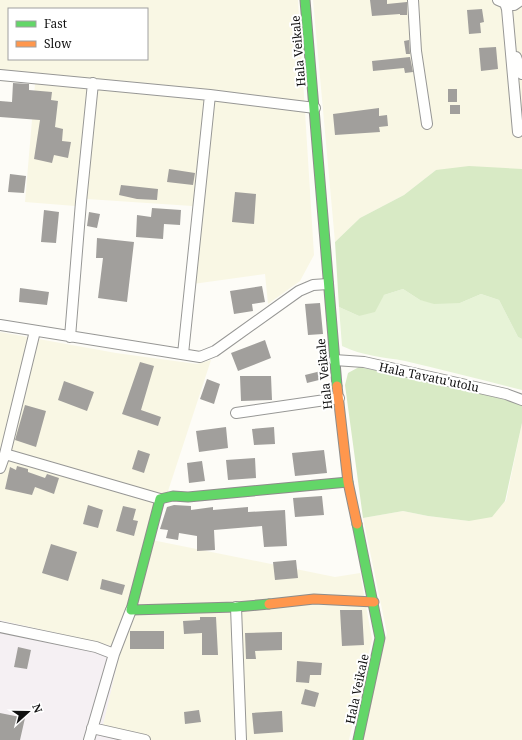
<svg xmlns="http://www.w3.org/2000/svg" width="522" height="740" viewBox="0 0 522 740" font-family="'Noto Serif',serif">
<rect width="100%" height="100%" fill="#fdfcf7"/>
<path fill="#f5f0f3" d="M0,620L122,648L101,734L125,740H0Z"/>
<path fill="#f9f7e4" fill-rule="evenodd" d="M0,0H298L314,255L300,281L268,304L265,274L193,284L201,204L192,206L87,199L77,190L75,206L25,202L35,84L0,81ZM9,9H147V59H9Z
M313,0H522V169L436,170L404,195L360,218L335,242Z
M0,332L116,353L197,364L211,360L152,540L335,577L360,573L372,639L349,740H125L101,734L121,648L0,620Z
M522,423V740H362L387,633L363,518L403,511L428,516L469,521L506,501Z"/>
<path fill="#e7f3d7" d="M403,289L420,300L460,303L481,294L499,300L518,337L522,339V390C483,380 444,370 405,361C384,357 362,356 342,346L339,307L359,316L384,295Z"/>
<path fill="#d8eac5" d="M469,166L522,169V339L518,337L499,300L481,294L460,303L434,304L420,300L403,289L384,295L375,312L359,316L339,307L335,242L360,218L404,195L436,170Z
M359,367L448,385L522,404V423L505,501L492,517L469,521L428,516L403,511L363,518L345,385L348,373Z"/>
<path fill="#a19f9c" d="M370,0H387V4L407,2V15H400V14L372,16Z
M482,9L484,22L480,23L481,33L469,34L467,10Z
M409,40L410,54H406L404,41Z
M496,47L498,69L481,71L479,48Z
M410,57L413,72L405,73L404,68L373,71L372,61Z
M13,83L29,84V90L52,92L51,100L58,101L55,127L63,129L62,141L71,142L68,158L54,155L52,163L34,159L40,120L0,117V101L12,102Z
M448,89H457V102H448Z
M450,105H460V114H450Z
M379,108V116L387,115L388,126L379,127L380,132L335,135L333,114Z
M169,169L195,173L193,185L167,182Z
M10,174L26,176L24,193L8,192Z
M121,185L158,189L157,200L137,199L119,195Z
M235,192L256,194L254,224L232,222Z
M152,208L181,210L180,225L164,224L163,239L136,237L137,215L151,217Z
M44,210L59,212L56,243L41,242Z
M89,212L100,214L97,228L87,226Z
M97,238L134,242L127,302L98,298L103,258H96Z
M262,286L265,302L252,304L253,311L234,314L230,291Z
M20,288L49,292L47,305L19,302Z
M320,303L323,334L308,335L305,304Z
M265,340L271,358L238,371L231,353Z
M140,362L154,366L141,410L161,417L158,426L122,414Z
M321,371L323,379L307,383L305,375Z
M240,376H271L272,400L241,401Z
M207,379L220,384L214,404L200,399Z
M64,381L94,392L87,411L58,400Z
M25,405L46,411L36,447L15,440Z
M226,427L228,448L199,452L196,431Z
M274,427L275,444L254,445L252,429Z
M138,450L150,454L144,473L132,469Z
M324,450L327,473L295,476L292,453Z
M255,458L256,478L228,480L226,460Z
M202,461L205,481L189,483L187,463Z
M17,466L28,469V472L45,478L47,474L59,478L54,494L35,487L32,495L5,489L10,467L16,470Z
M322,496L324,515L295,517L293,498Z
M88,505L103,510L98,528L83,524Z
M174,505L191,506V510L213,507V510L248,507V512L285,510L287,546L264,547L262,526L214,530L215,550L197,551V536L179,533L178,540L166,538L168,530L160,529L167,507Z
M123,506L136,509L133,520L138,521L134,536L116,531Z
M51,544L77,552L68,581L42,573Z
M296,560L298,578L275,580L273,562Z
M102,579L125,585L122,595L100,589Z
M340,610H362L364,645L342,646Z
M200,617H216L218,655H202V633L184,634L183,621L200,620Z
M130,631H164V649H130Z
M282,632V650L255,651L256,659H246L245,633Z
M18,647L31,650L27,669L14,667Z
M297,661L322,663L321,675H310L309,683L296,682Z
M305,689L319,693L315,707L301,704Z
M199,710L201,722L185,724L184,712Z
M282,711L283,732L254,734L252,713Z
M0,713L25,718L20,740H0Z"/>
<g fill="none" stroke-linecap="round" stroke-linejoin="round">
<defs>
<path id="street" d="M413,0L416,51L427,124
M498,0L505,3L507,9L518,132
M507,0L505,3L514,5L521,0
M516,57L522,74
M0,75L210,95L315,108
M0,325L200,357L215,351L299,291L313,285L328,284
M70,337L81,202L93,83
M183,354L210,95
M334,360L364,362L506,394L522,400
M236,413L339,398
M5,454L160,499
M0,468L5,454L35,331
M236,607L241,740
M0,627L96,647L114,654L89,740
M114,654L131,610
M92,728L145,740"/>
<path id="fast" d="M305,0L337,386
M357,524L380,638L358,740
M269,604L236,607L131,610L160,499L173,496L188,497L348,482"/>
<path id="slow" d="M337,386L348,482L357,524
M269,604L314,599L374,602"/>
</defs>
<use href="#street" stroke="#979795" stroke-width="12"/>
<use href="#fast" stroke="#8e8d8b" stroke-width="11"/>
<use href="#slow" stroke="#8e8d8b" stroke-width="11"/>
<use href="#street" stroke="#fffffe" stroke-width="10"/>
<use href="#fast" stroke="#63d668" stroke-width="9"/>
<use href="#slow" stroke="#ff974d" stroke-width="9"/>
</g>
<g text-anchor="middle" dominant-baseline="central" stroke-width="4" stroke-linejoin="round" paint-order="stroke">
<g font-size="12" fill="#111" stroke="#fff">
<text transform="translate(298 51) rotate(-95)">Hala Veikale</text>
<text transform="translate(324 374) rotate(-96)">Hala Veikale</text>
<text transform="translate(429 377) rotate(12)">Hala Tavatu'utolu</text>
<text transform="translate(357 689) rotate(-78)">Hala Veikale</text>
</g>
</g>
<rect x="8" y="8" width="140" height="52" fill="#ffffff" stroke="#a0a0a0"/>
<rect x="16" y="21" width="20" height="6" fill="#63d668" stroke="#a0a0a0"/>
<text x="44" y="28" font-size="12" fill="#111111">Fast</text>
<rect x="16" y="41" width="20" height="6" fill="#ff974d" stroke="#a0a0a0"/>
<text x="44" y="48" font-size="12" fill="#111111">Slow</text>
<g transform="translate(28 712) rotate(69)" stroke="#ffffff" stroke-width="3" paint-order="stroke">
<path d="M0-3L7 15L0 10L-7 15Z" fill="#111111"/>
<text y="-6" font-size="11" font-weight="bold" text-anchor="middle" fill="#111111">N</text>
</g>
</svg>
